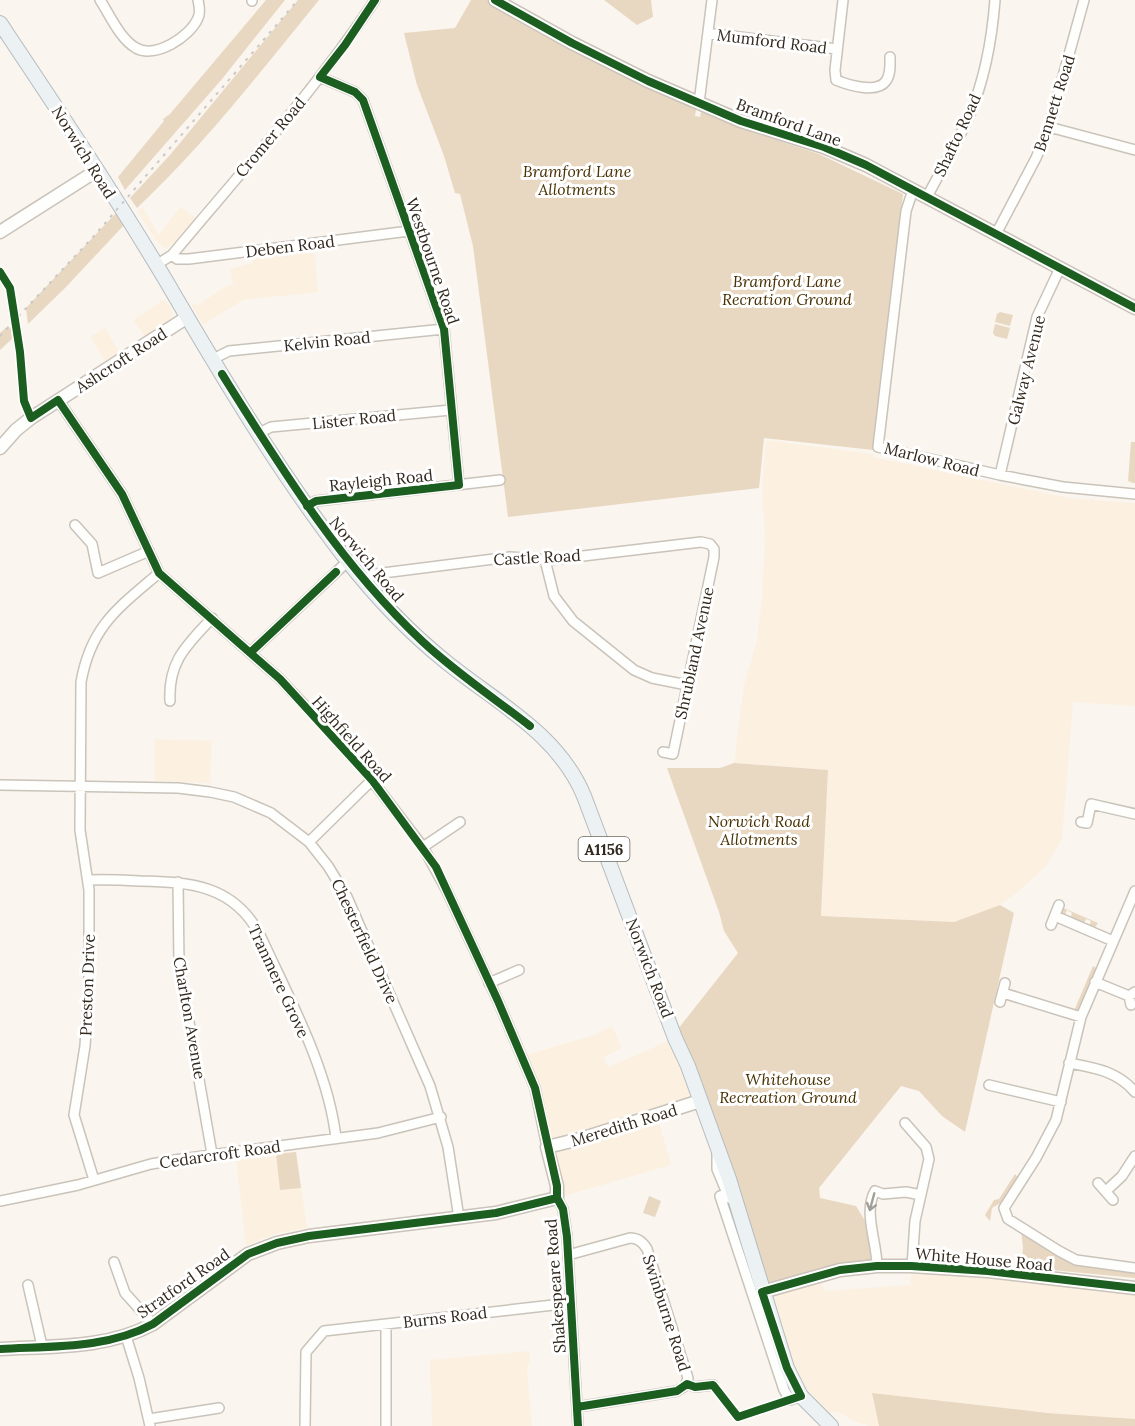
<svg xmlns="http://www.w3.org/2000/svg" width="1135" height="1426" viewBox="0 0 1135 1426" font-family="Lora,serif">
<rect width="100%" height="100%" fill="#faf5ee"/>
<path fill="#fcf1e1" d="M142,207L159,235L180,207L196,218L175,243L165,248L159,244L137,211Z
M314,248L318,292L243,300L203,325L191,304L198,305L228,285H233L230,269L253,263L252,256Z
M165,299L173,312L170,320L145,337L133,320Z
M105,328L120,353L106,362L90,337Z
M766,440L873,454V457L1068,498L1135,503V706L1073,702L1062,839L1045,867L1018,892L1000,905L954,922L821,916L828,770L734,763L744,685L757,640L762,598L765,537L762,487Z
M155,739L212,741L210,783L155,781Z
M612,1026L622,1048L604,1057L608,1067L675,1038L700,1101L657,1115L671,1165L557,1198L547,1147L520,1057L594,1035Z
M296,1152L307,1228L279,1233L246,1245L236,1159Z
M912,1266L1135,1288V1419L1048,1413L872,1393L879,1426H869L854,1421L838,1412L816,1413L801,1396L762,1292L819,1276L825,1291L910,1285Z
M529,1351L530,1362L527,1369L532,1426H432L430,1360Z"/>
<path fill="#e8d8c1" d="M266,0H285L222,79L125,190L118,177L164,121L163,119L170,114Z
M298,0H319C261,71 205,144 137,208L130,198L170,155Z
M471,0H487L570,47L696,109L695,116L700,117L701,112L746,130L819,154L903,194L883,374L873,450L764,438L759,488L508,517L473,246L460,194L455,193L444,156L417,85L404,33L455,28Z
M604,0H651L653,17L637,25Z
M117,212L125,224L65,288L28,324L26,308Z
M1000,312L1013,315L1010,326L995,322L997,314Z
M995,324L1010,328L1007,339L995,336L993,333Z
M8,326L11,329L12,339L0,350V333Z
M1131,442H1135V483H1133L1128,481Z
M734,763L828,770L821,916L954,922L1000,905L1014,913L965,1132L942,1116L919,1091L901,1086L819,1188L820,1198L856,1206L867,1224L871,1261L762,1292L674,1034L738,953L724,931L719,912L667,768H720Z
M1061,907L1098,923L1094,929L1089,927L1091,921L1086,919L1083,925L1070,919L1072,913L1067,910L1064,917L1061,914Z
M1093,966L1098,969L1081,1009L1074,1011Z
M296,1152L301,1188L280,1190L276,1154Z
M1015,1174L1019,1179L1002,1202L992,1208L990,1221L985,1215L994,1200L999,1199Z
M649,1196L661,1201L655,1217L643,1213Z
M1021,1230L1071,1261V1263L1135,1270V1278L1021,1267L1023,1248Z
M872,1393L1048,1413L1135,1419V1426H879Z"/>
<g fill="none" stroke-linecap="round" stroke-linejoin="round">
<defs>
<path id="street" d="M100,0C110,15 120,39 136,48C155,59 190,37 198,18C201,12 199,6 198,0
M843,0L835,70L836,80C848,85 877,94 886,81C891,74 890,64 890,57
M252,1V0
M708,33L837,49
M320,77L355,92L363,100L444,329L459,485
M699,103L712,0
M1049,127L1135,150
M913,190L906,211L878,447L1000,475L1063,487L1135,494
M927,197C941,170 958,142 970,114C985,78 992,39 995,0
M996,234L1036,158L1049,127L1084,0
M172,255L177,259H189L409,231
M156,265L172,255C241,172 315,91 375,0
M213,359L229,351L444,329
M58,400L122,494L159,573L280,679L358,762L423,847L446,889L498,1001L535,1088L547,1147
M259,433L271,427L451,410
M1000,475L1037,317L1060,268
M307,506L316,501L500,480
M75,525L92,544L98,573L149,551
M545,560L554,596L573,621L634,670L652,678L687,685
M365,581L375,574L510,557L549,560L701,542L710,544L714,549V557L673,754L663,752
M251,652L348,561
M170,701C168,661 187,645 212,618
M0,785L178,788L210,792L234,797L271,813L309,842L328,866L347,897L430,1086L448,1147L459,1218
M1081,822L1087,823L1091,804L1135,814
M309,842L372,780
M423,847L460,822
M88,880C105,879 123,880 140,881C190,882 234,885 260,935C289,998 328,1069 336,1138
M178,882L179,965L212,1154
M1135,891L1081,1017L1056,1120L1036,1158L1004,1208L1008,1219L1059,1251L1076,1260L1135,1268
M1055,916L1113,941
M1051,925L1059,905
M1095,982L1129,996
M489,983L519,970
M1003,993L1081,1017
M1000,1002L1005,983
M1131,1005L1129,996L1135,992
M1069,1063C1095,1068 1117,1071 1135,1092
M989,1085L1061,1102
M905,1123L926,1147L929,1159L915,1221L912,1266
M717,1154V1169L729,1198
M94,1180L74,1115L85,1046L89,986V890L80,830L81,682C91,626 118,608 159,573
M1098,1183L1113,1200
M1106,1191L1122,1176L1135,1156
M732,1192L720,1196L784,1390L790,1400L801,1396
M557,1198L563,1209L567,1237L578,1426
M0,1201L78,1185L151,1164L181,1159L378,1133L441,1117
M568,1255L630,1238C638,1238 643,1242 647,1249L688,1378L685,1386L677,1391L577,1407
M114,1262L125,1293L153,1324
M877,1266C877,1242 863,1212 875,1191L883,1194L906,1192L921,1195
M28,1285L42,1346
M126,1336L139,1378L150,1426
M687,1384L695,1387L713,1385
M149,1419L219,1408
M305,1426L306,1352L324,1331L571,1303
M386,1426V1324"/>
<path id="secondary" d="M495,0L572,43L648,81L741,121L824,147L866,165L1135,308
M0,232L96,171
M0,448L16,430L31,418L186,318
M762,1292L840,1270L877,1266H911L988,1271L1135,1288
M0,1349C51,1346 107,1349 153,1324L248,1254L277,1243L309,1236L496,1213L557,1198V1186L547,1147L584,1138L700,1101"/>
<path id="primary" d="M0,23C56,107 113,192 165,279C221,375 278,471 346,559C375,596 409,632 445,661C495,702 558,733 584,796L675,1038L688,1066L729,1179L787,1368L801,1396L831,1426"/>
</defs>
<use href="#street" stroke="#c9c3ba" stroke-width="12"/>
<use href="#secondary" stroke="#c9c3ba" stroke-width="15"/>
<use href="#primary" stroke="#b5bbbd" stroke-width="16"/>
<use href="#street" stroke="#fefefc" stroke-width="9"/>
<use href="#secondary" stroke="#fefefc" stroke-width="12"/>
<use href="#primary" stroke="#ecf1f3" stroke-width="14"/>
<path stroke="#cac9c7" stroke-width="2" stroke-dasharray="3 6" stroke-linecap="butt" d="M0,336L94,236L298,0"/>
<defs>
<path id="cycleway" d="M495,0L572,43L648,81L741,121L824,147L866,165L1135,308
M0,272L10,288L20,352L24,401L31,418L58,400L122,494L159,573L280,679L372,780L436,867L498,1001L535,1088L557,1186V1198L563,1209L567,1237L578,1426
M222,374C281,468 340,564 422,641C455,672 494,698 530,726
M307,506L316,501L459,485L444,329L363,100L355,92L320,77L345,45L375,0
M251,652L336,572
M0,1349C51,1346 107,1349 153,1324L248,1254L277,1243L309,1236L496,1213L557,1198
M577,1407L677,1391L687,1384L695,1387L713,1385L738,1417L801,1396L787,1368L762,1292L840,1270L877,1266H911L988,1271L1135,1288"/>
</defs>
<use href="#cycleway" stroke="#fff" stroke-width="11"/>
<use href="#cycleway" stroke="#1b5e20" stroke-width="8"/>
</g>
<defs><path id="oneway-shaft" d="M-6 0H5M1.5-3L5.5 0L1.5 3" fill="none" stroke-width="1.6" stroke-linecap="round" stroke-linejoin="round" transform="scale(1.5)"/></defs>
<use stroke="#a29e98" href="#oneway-shaft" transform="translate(872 1202) rotate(105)"/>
<g text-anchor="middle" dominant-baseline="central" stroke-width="6" stroke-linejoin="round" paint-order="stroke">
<rect fill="#fff" stroke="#6f6961" stroke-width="1.5" x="578.5" y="837" width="51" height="24" rx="4.5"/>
<g font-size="15" font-weight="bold" fill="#31291d">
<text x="604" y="849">A1156</text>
</g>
<g font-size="16" fill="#31291d" stroke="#fff">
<text transform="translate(772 41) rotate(7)">Mumford Road</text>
<text transform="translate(1054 103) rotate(-72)">Bennett Road</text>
<text transform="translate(789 122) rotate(20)">Bramford Lane</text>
<text transform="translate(957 135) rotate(-65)">Shafto Road</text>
<text transform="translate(270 137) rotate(-50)">Cromer Road</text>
<text transform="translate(84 152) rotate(58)">Norwich Road</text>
<text transform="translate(290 246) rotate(-7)">Deben Road</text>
<text transform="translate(433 261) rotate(71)">Westbourne Road</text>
<text transform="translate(327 341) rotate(-6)">Kelvin Road</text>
<text transform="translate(121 360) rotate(-33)">Ashcroft Road</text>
<text transform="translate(1026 370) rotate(-76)">Galway Avenue</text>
<text transform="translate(354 419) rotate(-6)">Lister Road</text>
<text transform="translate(932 459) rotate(14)">Marlow Road</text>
<text transform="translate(381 480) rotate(-6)">Rayleigh Road</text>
<text transform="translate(537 557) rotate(-3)">Castle Road</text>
<text transform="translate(367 559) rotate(50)">Norwich Road</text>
<text transform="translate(694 653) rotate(-78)">Shrubland Avenue</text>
<text transform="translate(352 739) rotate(48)">Highfield Road</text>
<text transform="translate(365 941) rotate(65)">Chesterfield Drive</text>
<text transform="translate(650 968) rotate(69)">Norwich Road</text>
<text transform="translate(279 981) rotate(65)">Tranmere Grove</text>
<text transform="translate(87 985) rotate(-88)">Preston Drive</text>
<text transform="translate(190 1018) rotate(80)">Charlton Avenue</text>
<text transform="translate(624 1125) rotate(-17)">Meredith Road</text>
<text transform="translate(220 1154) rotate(-8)">Cedarcroft Road</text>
<text transform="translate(984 1259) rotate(5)">White House Road</text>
<text transform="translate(183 1283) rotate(-35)">Stratford Road</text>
<text transform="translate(555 1286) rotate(-94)">Shakespeare Road</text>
<text transform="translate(667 1313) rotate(72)">Swinburne Road</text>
<text transform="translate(445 1317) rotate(-7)">Burns Road</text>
</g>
<g font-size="16" font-style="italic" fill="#483000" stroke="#fff">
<text x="577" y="171">Bramford Lane<tspan x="577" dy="18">Allotments</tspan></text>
<text x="787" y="281">Bramford Lane<tspan x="787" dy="18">Recration Ground</tspan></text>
<text x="759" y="821">Norwich Road<tspan x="759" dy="18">Allotments</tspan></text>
<text x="788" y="1079">Whitehouse<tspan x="788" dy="18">Recreation Ground</tspan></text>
</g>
</g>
</svg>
